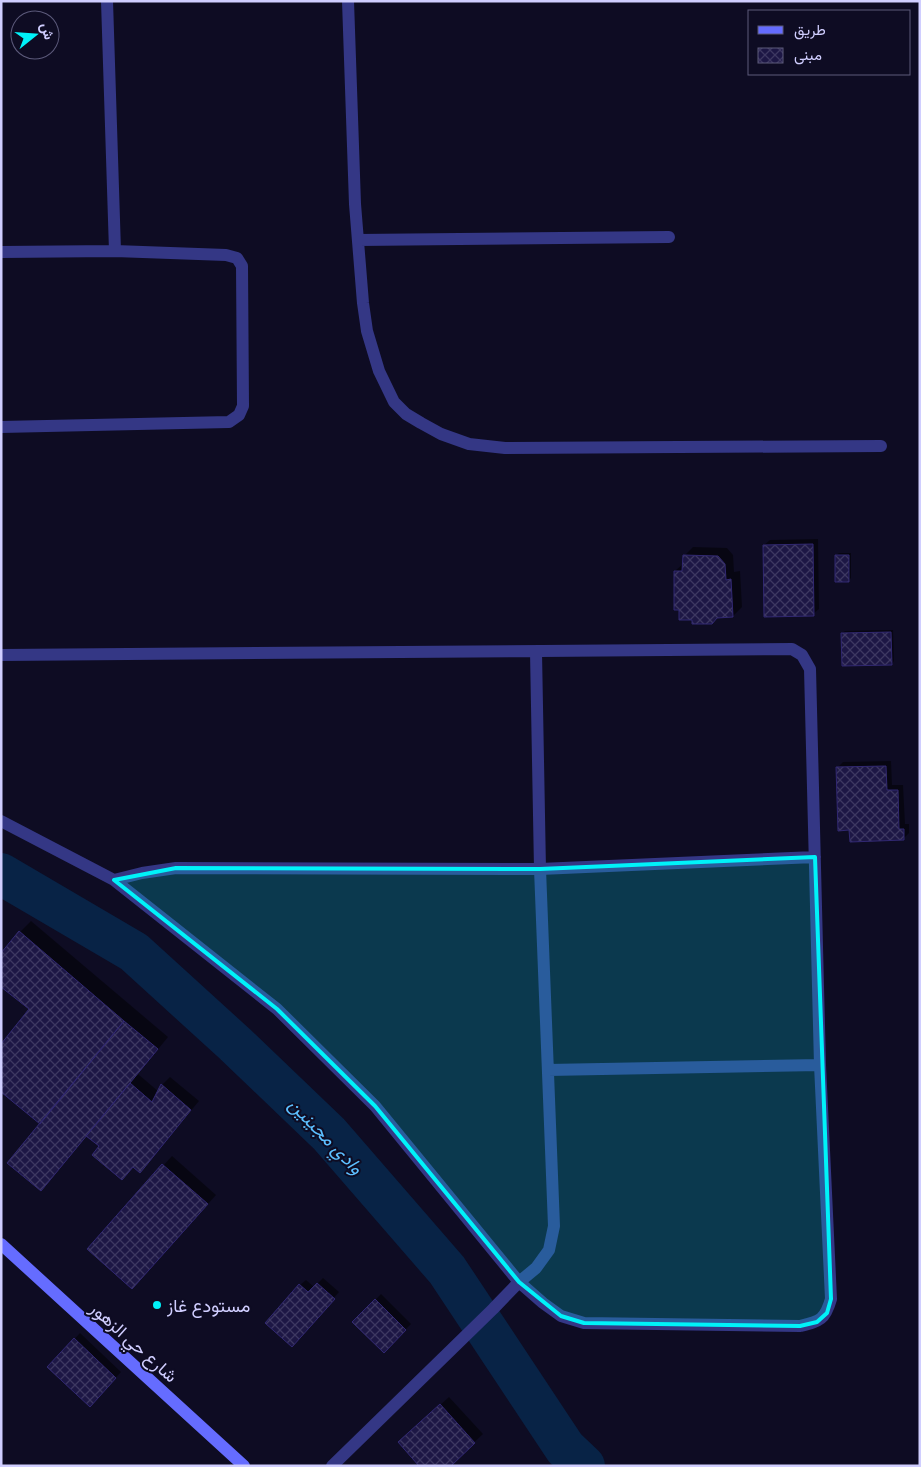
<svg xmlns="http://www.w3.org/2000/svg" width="921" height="1467" viewBox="0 0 921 1467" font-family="'Roboto Condensed',Vazirmatn,sans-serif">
<defs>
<pattern id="building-cross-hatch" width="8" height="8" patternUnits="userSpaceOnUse" patternTransform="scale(1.25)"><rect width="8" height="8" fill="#1d1745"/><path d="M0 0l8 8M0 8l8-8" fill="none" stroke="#3d3861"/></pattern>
</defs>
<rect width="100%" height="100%" fill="#0e0c23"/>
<path fill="#0007" d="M818,539L819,609L813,614L764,545L770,540Z
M693,547L727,548L733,555L734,572L740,571L742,607L733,616L675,571L684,563V556Z
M839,553H851V578L848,581L836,555Z
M893,630L894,661L892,664L842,633L845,631Z
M891,761L892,785H903L905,824H909V833L903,839L850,829L837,768L843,762Z
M31,921L168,1037L138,1074L159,1092L162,1085L170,1077L199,1101L148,1162L134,1166L100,1146L87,1135L41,1189L42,1124L31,1009L20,932Z
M172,1156L216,1195L141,1279L88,1249Z
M323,1278L339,1292L297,1340L300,1285L306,1280L314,1287Z
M381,1294L411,1324L384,1351L354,1322Z
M80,1333L121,1372L90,1405L49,1367Z
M449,1397L483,1434L449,1466L408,1434Z"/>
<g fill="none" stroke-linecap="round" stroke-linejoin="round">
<path stroke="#082346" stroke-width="42" d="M1,874L134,952L235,1044L329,1134L447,1270L565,1448L584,1466"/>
</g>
<path fill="url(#building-cross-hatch)" stroke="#312872" d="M813,544L814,616L764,617L763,545Z
M683,555L718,556L725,564L726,580L731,579L733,617L717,618L712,624H692V620H679V610H674V571H682Z
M835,555H849V582H835Z
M891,632L892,665L842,666L841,633Z
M886,766L887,790H898L899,829H904V840L850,842L849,830L838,831L836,767Z
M19,931L124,1021L40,1124L1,1092V1044L29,1009L1,987V953Z
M124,1021L158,1049L41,1191L7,1163Z
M130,1083L152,1102L161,1084L191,1110L140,1173L133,1167L122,1180L92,1155L99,1146L86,1136Z
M162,1164L208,1204L132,1289L87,1249Z
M317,1283L335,1299L292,1347L265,1323L299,1284L308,1292Z
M375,1299L406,1330L384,1353L352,1322Z
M74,1338L116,1378L90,1407L47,1367Z
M440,1404L475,1443L451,1466H419L398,1442Z"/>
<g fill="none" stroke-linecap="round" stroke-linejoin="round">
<path stroke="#343785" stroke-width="12" d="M107,1L115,251
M348,1L355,204L363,303L367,331L379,371L394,402L406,414L421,423L441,434L469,444L505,448L881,446
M358,240L669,237
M1,252L115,251L226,255L237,258L242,266L243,406L239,415L229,422L1,427
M1,655L792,649L802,655L810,669L820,1065L831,1299C825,1320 820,1321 800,1326L584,1323L561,1316L543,1303L519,1282L375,1106L277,1009L114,880L1,821
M114,880L142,873L176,868L540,869L815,857
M548,1070L820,1065
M332,1466L493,1309L519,1282L536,1268L549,1250L554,1226L540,869L536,652"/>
<path stroke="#656cff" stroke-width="12" d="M1,1244L244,1466"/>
</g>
<path fill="#00f2f9" fill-opacity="0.2" stroke="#00f2f9" stroke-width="4" stroke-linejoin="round" d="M815,857L831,1299L827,1313L817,1322L800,1326L584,1323L561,1316L519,1282L375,1106L277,1009L114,880L176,868L540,869Z"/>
<circle fill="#00f2f9" stroke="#0e0c23" stroke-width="2" cx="157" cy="1305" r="5"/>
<g text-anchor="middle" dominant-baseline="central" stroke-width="4" stroke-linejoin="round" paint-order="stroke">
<g font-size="18" fill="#d0ceff" stroke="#0e0c23" text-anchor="start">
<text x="167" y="1305">مستودع غاز</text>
</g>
<g font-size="18" fill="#d0ceff" stroke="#0e0c23">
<text transform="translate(134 1342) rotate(42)">شارع حي الزهور</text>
</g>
<g font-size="19" font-style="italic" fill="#5cbfff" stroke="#0e0c23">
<text transform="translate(326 1136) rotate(46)">وادي مجينين</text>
</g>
</g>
<rect width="921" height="1467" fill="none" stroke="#d0ceff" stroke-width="5"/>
<rect x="748" y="10" width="162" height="65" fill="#0e0c23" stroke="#5c5a7b"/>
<rect x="758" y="26" width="25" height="8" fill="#656cff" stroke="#5c5a7b"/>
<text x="794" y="35" font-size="15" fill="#d0ceff">طريق</text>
<rect x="758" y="48" width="25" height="15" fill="url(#building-cross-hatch)" stroke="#5c5a7b"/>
<text x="794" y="60" font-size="15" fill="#d0ceff">مبنى</text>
<g transform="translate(35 35) rotate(73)"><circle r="24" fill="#0e0c23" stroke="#5c5a7b"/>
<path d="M0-4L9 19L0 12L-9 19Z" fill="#00f2f9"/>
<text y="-8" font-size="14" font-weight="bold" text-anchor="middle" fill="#d0ceff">ش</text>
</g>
</svg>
